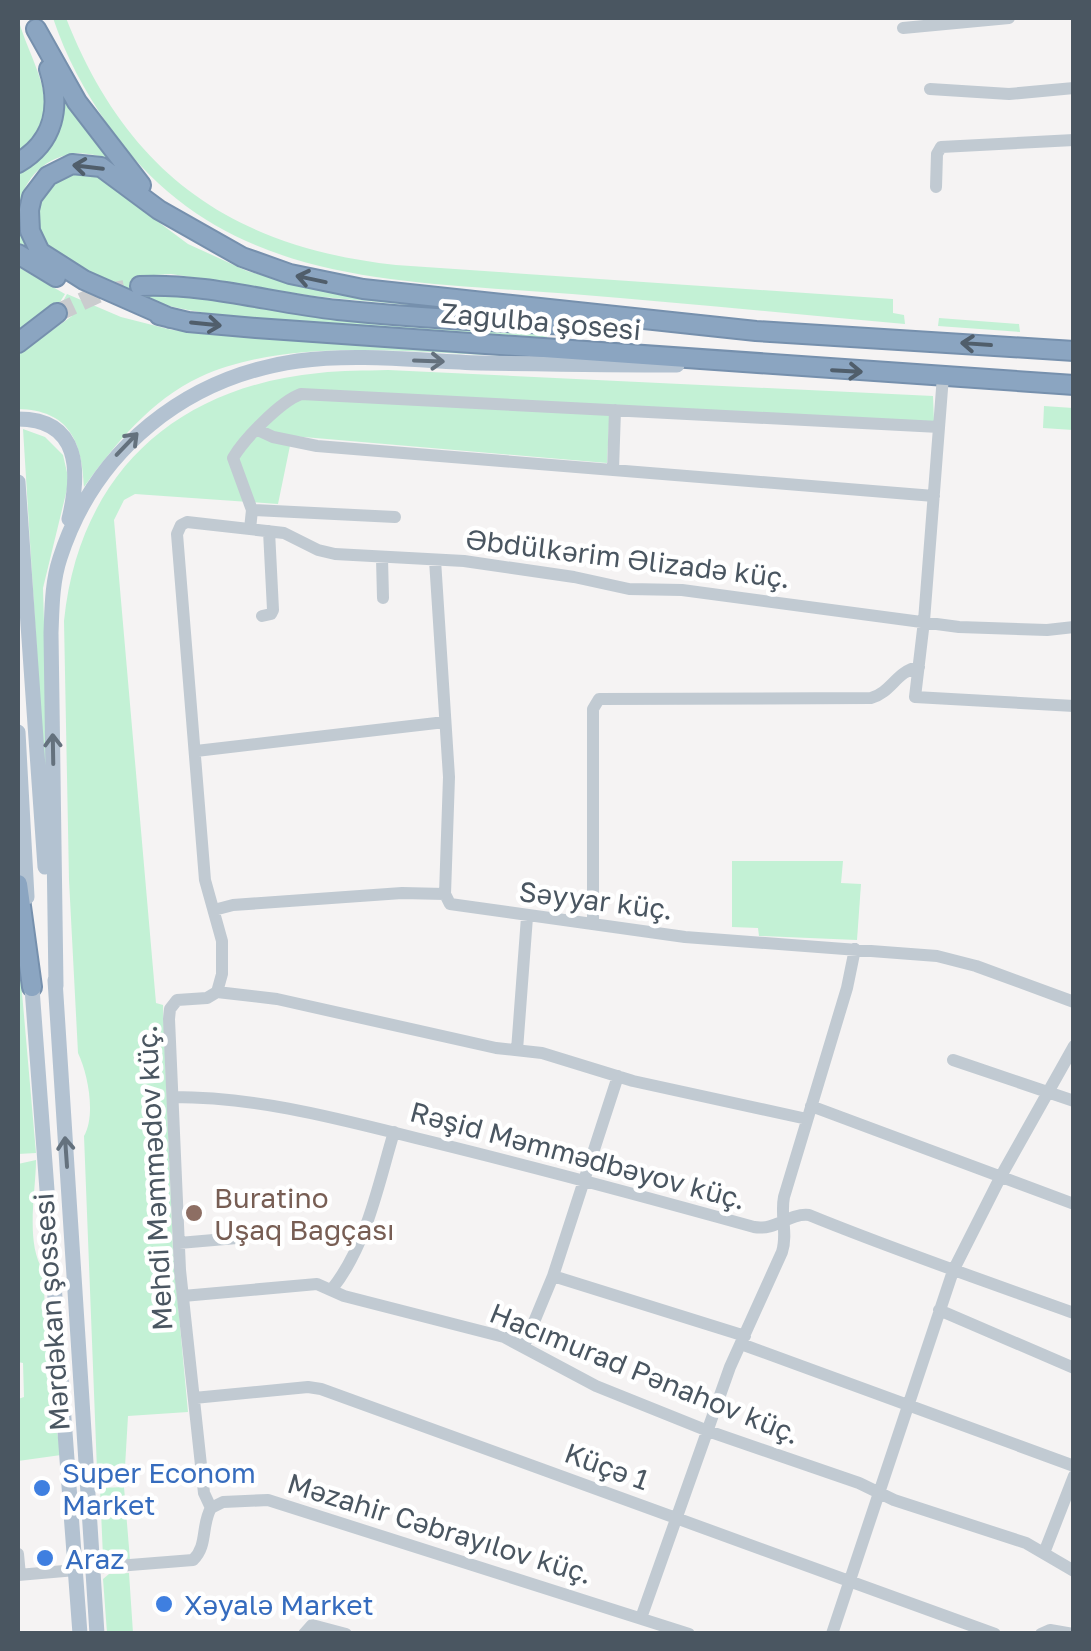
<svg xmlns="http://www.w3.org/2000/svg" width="1091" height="1651" viewBox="0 0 1091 1651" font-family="'Golos Text',sans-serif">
<rect width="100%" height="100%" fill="#f5f3f3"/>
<path fill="#c3f1d5" d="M18,18C31,67 71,112 18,154Z
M53,18H66C127,173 231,247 396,265L893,299V313L904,315L905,324C794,314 683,303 572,294C394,280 221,287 108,125C84,90 66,57 53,18Z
M65,98L107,158C94,155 81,151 67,155C23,165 5,216 30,252L18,243V170L57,133Z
M80,169L105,174L157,221L188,244L247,271L309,288L533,314L531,317L313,296L171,274L138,276L139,297C200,282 270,312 331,319C402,329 475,330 547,334V339C428,333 306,331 188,310C143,302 3,264 38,197C47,180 61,172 80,169Z
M18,267L65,294L60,302L18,332Z
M67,294L121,317L172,330L511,356C416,353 288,336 200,377C151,400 115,444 84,487C82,441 69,410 18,409V355L72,316L62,303Z
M939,318L1019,324L1020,332L938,326Z
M388,370L933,396L934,422L610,405L607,463L292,436L278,504L135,494L124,500L114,520L156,1003L163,1005L173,1251L188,1412L128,1416L125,1467L97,1470L84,1136C96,1115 88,1074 78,1053L69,880L64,621C79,475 174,387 319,373C342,370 365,371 388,370Z
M1044,406L1073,408V430L1043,428Z
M23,429L45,437L63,455L69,481L43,588L48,761L45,784Z
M732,861H843L841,883L861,884L857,940L759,936L758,928L732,927Z
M18,947L36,1153L18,1154Z
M36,1160C36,1191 25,1243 43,1270L49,1385L61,1455L18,1461V1399L24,1397L23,1363L18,1362V1164Z
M124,1487L130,1560L110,1562L103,1557L100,1488Z
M129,1573L133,1633H107L103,1579L109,1574Z"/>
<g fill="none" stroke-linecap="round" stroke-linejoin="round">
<path stroke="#caccce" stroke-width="18" stroke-dasharray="18 9" stroke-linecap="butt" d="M57,313L98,294L140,286"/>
<defs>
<path id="highway" d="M36,29L77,102L141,185
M18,163C54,142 61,107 49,69
M18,254L56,277
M140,286C207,283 272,303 338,310C435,320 533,323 630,328
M159,315L188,322L256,328L1074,385
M170,318L84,280L40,252L30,231L29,210L32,197L48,176L72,164L101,167L159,210L242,257L290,274L363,289L756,331L1074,351
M18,343L57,313
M18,884L32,987"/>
</defs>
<use href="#highway" stroke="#7690ad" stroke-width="22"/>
<path stroke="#c1cad2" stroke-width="12" d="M903,28L1009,18
M930,89L1009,94L1074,88
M936,187L937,154L941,147L1074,140
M943,376L924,621L915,697L1074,706
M258,430L273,437L317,446L934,496
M613,470L615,410
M252,510L395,517
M250,529L252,510L233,458C244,439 281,401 301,394L939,427
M382,558L383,598
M435,560L449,777L445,894L450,904L685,937L937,956L976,966L1074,1002
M262,616L271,614L273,610L269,531
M196,751L445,722
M214,910L233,905L402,893L445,894
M593,924V709L599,699L871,698C892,692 896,671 919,667
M217,992L277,999L496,1048L542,1053L633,1081L807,1119
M517,1050L527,917
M953,1060L1074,1101
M173,1097C262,1097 343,1120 428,1141C538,1168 646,1197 754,1227C776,1231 788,1213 809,1215C897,1251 985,1281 1074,1313
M811,1106L1074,1204
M179,1243L237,1238
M553,1276L745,1336
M332,1289C367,1245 378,1185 394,1132
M183,1296L317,1284L344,1296L504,1337L596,1386L708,1431L859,1483L894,1500L1026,1543L1074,1571
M939,1310L1074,1368
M741,1344L1074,1466
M524,1346L553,1276L618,1076
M194,1398L308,1387L321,1389L995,1634
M211,1508L204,1493L180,1270L169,1019L170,1009L177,1000L207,998L217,992L222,974V941L205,880L177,534L181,525L187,522L284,533L318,550L335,554L464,561L574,577L629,589L682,590L959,627L1047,630L1074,627
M1044,1553L1074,1476
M18,1554L20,1575
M92,1568L193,1560C208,1546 201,1525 211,1508L223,1502L268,1500L689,1634
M18,1575L76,1570
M641,1618L730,1367L782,1252C788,1233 780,1216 784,1197L847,988L855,949
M304,1634L312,1625L346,1634
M832,1634L953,1271L1001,1176L1074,1046
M1041,1634L1050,1630L1073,1634"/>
<path stroke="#b3c2d1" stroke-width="15" d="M18,419C81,419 80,473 69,519
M18,482L45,867
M18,732L27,897
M31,975L80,1634
M55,980L97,1634
M56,986L51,633C52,608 52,582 60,558C95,449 186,377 298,361C358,353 420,361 480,363C546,364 612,365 677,365"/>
<use href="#highway" stroke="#8ba5c1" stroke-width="18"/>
</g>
<defs><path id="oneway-shaft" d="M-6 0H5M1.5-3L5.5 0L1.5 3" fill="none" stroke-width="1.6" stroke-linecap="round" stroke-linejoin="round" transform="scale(2.5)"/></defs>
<g stroke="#505e6b">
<use href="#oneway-shaft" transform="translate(88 167) rotate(-173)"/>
<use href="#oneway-shaft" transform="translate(311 279) rotate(-168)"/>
<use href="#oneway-shaft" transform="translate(206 324) rotate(6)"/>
<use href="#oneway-shaft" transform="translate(976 344) rotate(-176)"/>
<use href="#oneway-shaft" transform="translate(847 371) rotate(3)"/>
</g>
<g stroke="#64717d">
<use href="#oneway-shaft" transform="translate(429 361) rotate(2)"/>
<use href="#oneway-shaft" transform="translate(127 444) rotate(-46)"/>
<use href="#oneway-shaft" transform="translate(53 749) rotate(-91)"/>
<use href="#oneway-shaft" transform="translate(66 1152) rotate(-94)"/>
</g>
<circle fill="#8d6e63" stroke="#fff" stroke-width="4" cx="194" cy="1213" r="10"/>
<g fill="#3f7fe0" stroke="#fff" stroke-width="4">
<circle cx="42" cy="1488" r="10"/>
<circle cx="45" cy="1558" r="10"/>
<circle cx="164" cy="1604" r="10"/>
</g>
<g text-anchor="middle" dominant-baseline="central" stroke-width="9" stroke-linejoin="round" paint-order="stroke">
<g font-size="28" fill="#4a5661" stroke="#fff">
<text transform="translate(541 321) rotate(5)">Zağulba şosesi</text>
<text transform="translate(628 558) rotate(7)">Əbdülkərim Əlizadə küç.</text>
<text transform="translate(596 900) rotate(7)">Səyyar küç.</text>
<text transform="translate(578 1155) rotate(15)">Rəşid Məmmədbəyov küç.</text>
<text transform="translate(154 1178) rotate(-93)">Mehdi Məmmədov küç.</text>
<text transform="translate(51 1312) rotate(-94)">Mərdəkan şossesi</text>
<text transform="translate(645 1373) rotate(22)">Hacımurad Pənahov küç.</text>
<text transform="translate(607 1466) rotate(20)">Küçə 1</text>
<text transform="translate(440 1528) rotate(17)">Məzahir Cəbrayılov küç.</text>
</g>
<g font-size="28" fill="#785e54" stroke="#fff" text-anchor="start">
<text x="214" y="1197">Buratino<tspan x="214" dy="32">Uşaq Bağçası</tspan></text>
</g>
<g font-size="28" fill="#366cbe" stroke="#fff" text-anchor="start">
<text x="62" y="1472">Super Econom<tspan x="62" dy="32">Market</tspan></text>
<text x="65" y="1558">Araz</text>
<text x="184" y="1604">Xəyalə Market</text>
</g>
</g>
<rect width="1091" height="1651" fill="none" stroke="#4a5661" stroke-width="40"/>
</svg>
